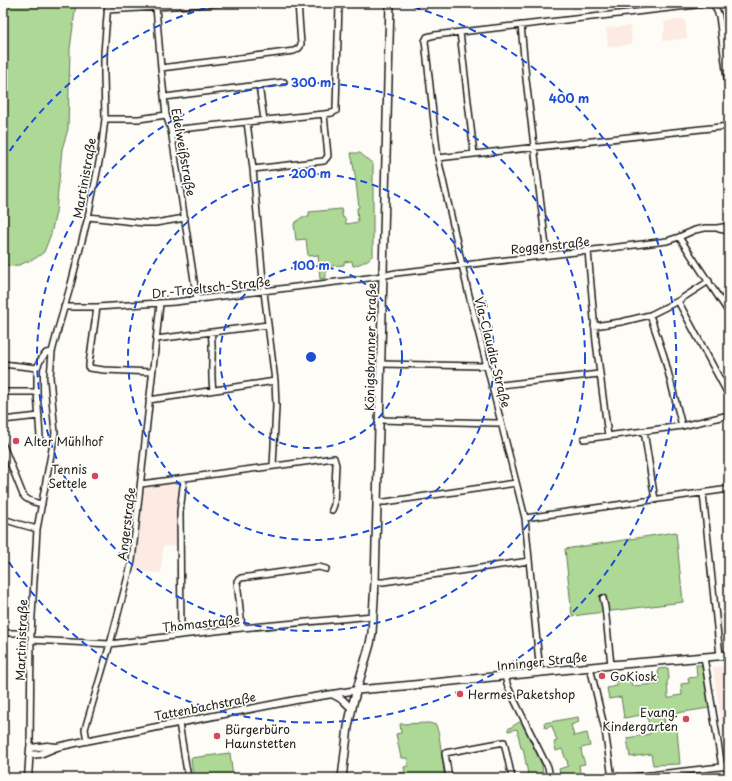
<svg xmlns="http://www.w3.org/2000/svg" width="732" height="781" viewBox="0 0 732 781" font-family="'Playpen Sans',sans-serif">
<rect width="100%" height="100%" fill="#fdfcf7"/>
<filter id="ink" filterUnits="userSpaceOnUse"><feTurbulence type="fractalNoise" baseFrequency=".025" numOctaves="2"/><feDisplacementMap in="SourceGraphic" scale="8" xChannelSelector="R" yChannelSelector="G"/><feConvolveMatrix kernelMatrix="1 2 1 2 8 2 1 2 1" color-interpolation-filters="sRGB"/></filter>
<g filter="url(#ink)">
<path fill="#fceae3" d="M571,3H641L572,11Z
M685,19L687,38L663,41V36L665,27L664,22Z
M630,26L632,44L608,47L606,28Z
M175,482L178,485L180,489L177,527V546H163L161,573L135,571L144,491L149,486Z
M729,666V761H727L713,667Z"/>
<path fill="#aed895" stroke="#657a58" d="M3,3H76L70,49L68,129L62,149L56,212L51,234L44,252L36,258L19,265L3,266Z
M351,153H360L373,164V255C368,261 362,263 354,266H353L352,261L344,262V265C332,266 325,264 326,278L320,279L318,255L308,256L306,239L296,240L294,224L302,217H309V212L341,209L343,218H345L346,224L358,222L357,208L359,207L355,175Z
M676,532L683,602L572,616L565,549Z
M696,665H703L709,708L664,715L665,727L675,726V730H677L680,764L653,765L651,754L630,757L627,738L650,734L647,714L624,718L621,697L609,699L607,688L617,686L616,678L630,677L632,686L659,684L658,669L668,668L669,679L667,681L668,698H673L674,696L682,695L681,684L689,683L688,678L697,677Z
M578,717L579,722L571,725L574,736L587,733L590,746L581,748L582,755L585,764L579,765L581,778H568V776L561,777L559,769L568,766L567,760H566L562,749L556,751L554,742L557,741L552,726L545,728L544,723Z
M521,721L542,765L543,774C537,780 527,778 519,778V776L528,774L523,748H521L517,729L508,731V729Z
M429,723L436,725L439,735L445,778H399V773L405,772L404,767L408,766L407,758H401L396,734L401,733L400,724Z
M230,753L233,778H193L191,758Z"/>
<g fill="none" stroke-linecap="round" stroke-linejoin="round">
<defs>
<path id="minor" d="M156,7L161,68L166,115L171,130L181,195L197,300
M107,10L223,3
M521,25L526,79L547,255
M460,32L474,154
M161,68L294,51C298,49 300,48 301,44L298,3
M259,85L284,82
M165,97L259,85L264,120
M105,119H139L166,115
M247,122L253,169L264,292L275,381L276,406L273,466
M171,130L324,114
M438,158L729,126
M253,169L324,161L328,156L324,114L332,113L336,111V107L339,3
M88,217L144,223H155L185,218
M719,229L729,231
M679,237L729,313
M588,251L596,342L608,436
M678,301L729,396
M64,307H97L175,302L328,283L376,277L396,273L610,248L667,241L679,237L695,230L705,228H717L729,226
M97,307L93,336L89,364V368L104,370L152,372
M650,315L664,356L682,426
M594,326L621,322L650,315L678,301L709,281
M211,332C214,351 210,371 213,390
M156,339L268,325
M3,364L37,368
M381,364L481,366L486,365
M492,386L599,374
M3,392H37
M149,400L275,381
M3,420L39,416
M379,420L496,423H501
M644,431L655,500
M40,437L37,392V368L40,361L46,353L52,352
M584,439L682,426L729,415
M3,445L23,495C27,501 34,502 42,504
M141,484L334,458L336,465L334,505L332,510
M703,493L720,656
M377,502H385L516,483
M525,518L729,489
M3,519L19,524L37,529
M375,582H383L529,561
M603,598L605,607L611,665
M242,628L237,581L241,578L319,567L326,569
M3,633H31
M181,635L180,512L184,478
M31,640L110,644L181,635L242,628L373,616
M704,657L722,767
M590,667L605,730L612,778
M540,673L525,518L467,287L438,158L425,41L427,37L435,35L705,4H711L715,6L719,16L729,93
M506,676V680L508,687L545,762L548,767L550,778
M179,723L188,778
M87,741L85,729L87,722L110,644L132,561L160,304
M30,748L31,633L37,529L55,433L50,377L52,352L58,329L71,284L88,217L101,152L105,119L104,75V53L108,3
M449,778L445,753L504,742L512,778
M624,778L729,766"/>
<path id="tertiary" d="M332,694L343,700L352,709
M30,755L40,754L57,747L85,741L296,700L357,690
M28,778L30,748L47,746L57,747"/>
<path id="secondary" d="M357,690L403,686L611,665L729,655
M342,778L348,727L353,703L370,644L372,633L375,582L390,3"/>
</defs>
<use href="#minor" stroke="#1c1c1c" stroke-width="8"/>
<use href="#tertiary" stroke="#1c1c1c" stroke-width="9"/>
<use href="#secondary" stroke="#1c1c1c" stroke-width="10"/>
<use href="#minor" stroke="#fdfcf7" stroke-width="5"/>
<use href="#tertiary" stroke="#fdfcf7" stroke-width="6"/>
<use href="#secondary" stroke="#fdfcf7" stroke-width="7"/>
</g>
</g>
<g fill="none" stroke="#1d4ed8" stroke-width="2" stroke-dasharray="7 5">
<circle cx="311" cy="357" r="91"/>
<circle cx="311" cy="357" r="183"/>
<circle cx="311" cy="357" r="274"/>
<path d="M3 161A365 365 0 0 1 220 4M402 4A365 365 0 1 1 3 553"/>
</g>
<g fill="#d1495b" stroke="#fdfcf7" stroke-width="1.5">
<circle cx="16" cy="441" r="4"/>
<circle cx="95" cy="476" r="4"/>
<circle cx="602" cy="676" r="4"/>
<circle cx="460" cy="694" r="4"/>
<circle cx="686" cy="719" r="4"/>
<circle cx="217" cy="736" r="4"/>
</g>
<g text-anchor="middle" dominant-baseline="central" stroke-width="3.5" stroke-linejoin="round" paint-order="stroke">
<g font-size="12" fill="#1c1c1c" stroke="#fdfcf7">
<text transform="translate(184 152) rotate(80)">Edelweißstraße</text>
<text transform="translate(84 178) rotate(-80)">Martinistraße</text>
<text transform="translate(550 245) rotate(-6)">Roggenstraße</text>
<text transform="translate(211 287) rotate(-6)">Dr.-Troeltsch-Straße</text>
<text transform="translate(370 347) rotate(-89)">Königsbrunner Straße</text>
<text transform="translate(493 352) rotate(76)">Via-Claudia-Straße</text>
<text transform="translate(126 524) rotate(-83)">Angerstraße</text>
<text transform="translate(201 623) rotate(-6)">Thomastraße</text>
<text transform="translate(21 640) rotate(-88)">Martinistraße</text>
<text transform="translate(542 661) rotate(-6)">Inninger Straße</text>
<text transform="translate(205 706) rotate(-11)">Tattenbachstraße</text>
</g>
<g font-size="12" fill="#1c1c1c" stroke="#fdfcf7" text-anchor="start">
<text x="24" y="441">Alter Mühlhof</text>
<text x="87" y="469" text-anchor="end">Tennis<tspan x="87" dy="14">Settele</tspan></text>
<text x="610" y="676">GoKiosk</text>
<text x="468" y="694">Hermes Paketshop</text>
<text x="678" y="712" text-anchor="end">Evang.<tspan x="678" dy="14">Kindergarten</tspan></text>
<text x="225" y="729">Bürgerbüro<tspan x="225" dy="14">Haunstetten</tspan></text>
</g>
</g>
<circle cx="311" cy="357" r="6" fill="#1d4ed8" stroke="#fdfcf7" stroke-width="2"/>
<g font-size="12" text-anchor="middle" font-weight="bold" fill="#1d4ed8" stroke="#fdfcf7" stroke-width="3.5" stroke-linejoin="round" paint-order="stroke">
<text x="311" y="87">300 m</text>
<text x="569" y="103">400 m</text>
<text x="311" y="178">200 m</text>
<text x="311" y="270">100 m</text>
</g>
<rect width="732" height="781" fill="none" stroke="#fdfcf7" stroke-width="16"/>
<rect x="8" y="8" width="716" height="765" fill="none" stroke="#1c1c1c" stroke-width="1.5" filter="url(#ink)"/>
</svg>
